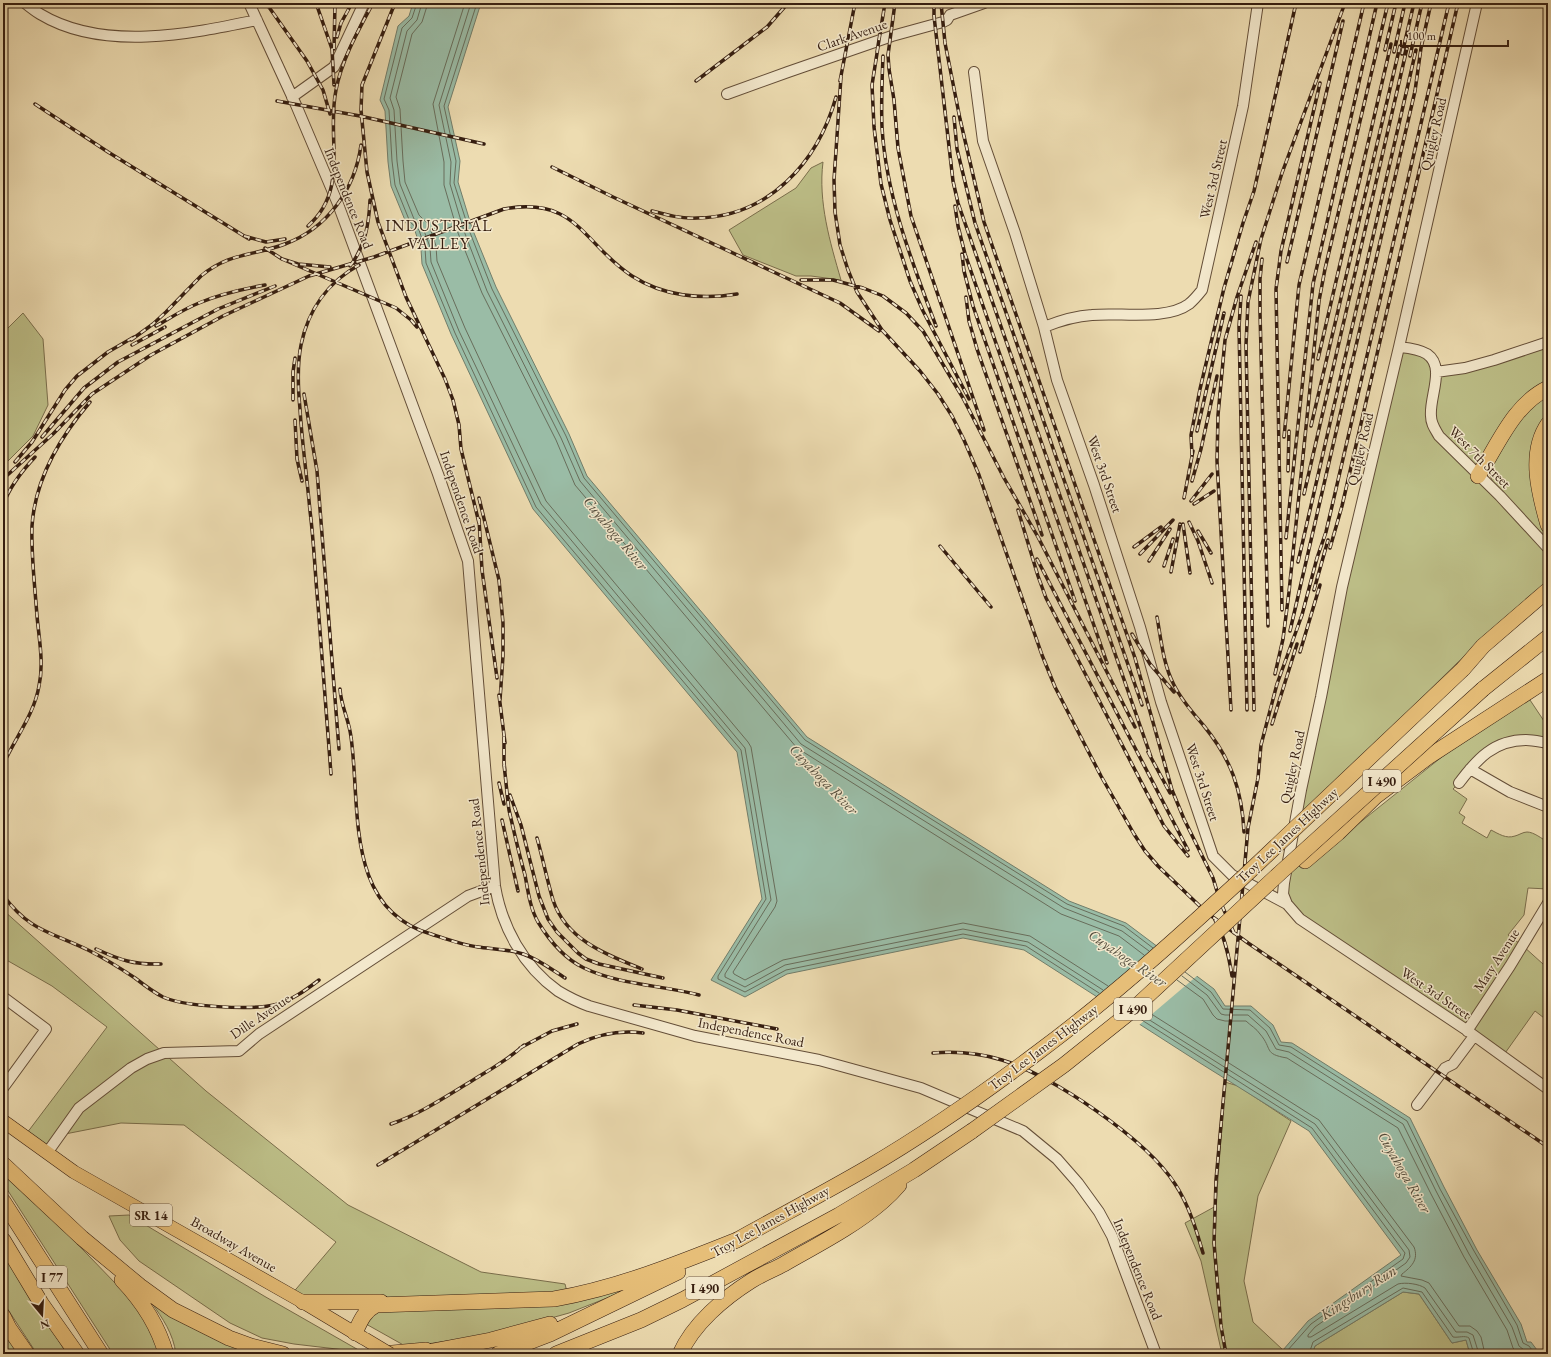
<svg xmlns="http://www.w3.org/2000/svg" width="1551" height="1357" viewBox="0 0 1551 1357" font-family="'EB Garamond',serif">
<rect width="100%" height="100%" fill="#eddcb1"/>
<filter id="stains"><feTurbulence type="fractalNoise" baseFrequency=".005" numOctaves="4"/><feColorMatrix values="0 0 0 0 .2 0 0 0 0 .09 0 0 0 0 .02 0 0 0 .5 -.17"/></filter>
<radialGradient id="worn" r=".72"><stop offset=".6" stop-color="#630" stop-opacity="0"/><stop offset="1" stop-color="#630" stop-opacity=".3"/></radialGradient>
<path fill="#bdbf88" stroke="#7a6e4c" d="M823,162C818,202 830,242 841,280L811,276H796L743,255L729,230L796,188L811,168Z
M23,313L43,339L48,405L33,436L3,466V333Z
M1548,342V382L1471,469L1548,548V582L1457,663L1295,823L1399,347L1426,353L1436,371Z
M1548,393V419L1537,492L1548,534L1547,539L1493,483L1490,475L1491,468L1517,424L1530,406Z
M1548,436V510L1543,466Z
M1526,694L1548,727V743L1526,740L1494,749L1453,789L1467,799L1459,813L1465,817L1462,823L1487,838L1491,830C1499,834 1506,839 1515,836C1519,835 1523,832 1527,832C1534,832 1542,839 1548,842V889L1528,888L1524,915L1508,935L1523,946L1543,964L1548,959V1021L1535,1011L1503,1056L1291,910L1284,883L1287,869L1343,836L1453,748Z
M3,910L206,1091L348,1205L481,1272L565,1284L568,1296L414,1303L291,1295L336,1242L184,1125L121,1123L60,1135L47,1153L24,1136L30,1129L107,1027L52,986L3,958Z
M1225,1082L1238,1086L1291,1121L1258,1196L1244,1281L1253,1322L1283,1350L1282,1354H1222L1201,1261L1185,1223L1216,1206Z
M3,1167L145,1314L163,1354H113L3,1183Z
M129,1215L264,1296L362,1352L294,1344L262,1338L230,1323L139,1261L120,1240L109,1216Z
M3,1252L67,1354H37L3,1302Z
M621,1289L622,1292L569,1313L494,1334L407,1347L366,1324L373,1310Z
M1403,1292L1419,1294L1452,1343L1466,1340L1470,1354H1312L1315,1346Z
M151,1302L260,1354H176C173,1333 163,1319 151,1302Z
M3,1324L23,1354H3Z"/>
<path fill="#9abca6" stroke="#727d6a" d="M413,3H481L448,107L460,161L458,182L472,228L496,287L569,434L587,476L807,737L1069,901L1126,923L1214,989L1225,1006H1251L1273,1025L1281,1042L1292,1043L1410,1118L1444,1187L1477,1250L1521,1324L1527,1342H1531L1540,1354H1470L1466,1340L1452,1343L1419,1294L1403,1292L1315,1346L1312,1354H1282L1283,1350L1308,1321L1401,1255L1309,1131L1200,1063L1024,950L963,938L787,974L745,997L711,980L762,899L737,752L533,509L451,334L422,264L421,249L415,231L407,225L391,186L388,162L385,111L380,100L398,26L409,16Z"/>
<path fill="#eddcb1" d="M1161,946L1198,975L1138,1026L1098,999Z"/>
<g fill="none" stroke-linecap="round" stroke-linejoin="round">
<path stroke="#686d5b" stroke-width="1" d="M417,3L412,18L402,28L384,99L389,110L392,161L395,185L410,222L419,230L425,248L426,263L455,333L536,507L741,750L766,899L718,976V979L745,992L786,970L963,934L1026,946L1099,993
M422,3L417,20L407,31L390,98L394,110L397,161L400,184L414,219L423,228L430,247L431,262L459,331L541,504L745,748L771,900L725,974V977L745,987L785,965L963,929L1028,942L1103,990
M428,3L422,22L412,34L396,97L400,109L403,161L405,182L419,215L429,225L436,246L437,261L465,328L546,501L748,742L751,747L777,901L775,907L733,972L734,974L745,980L783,960L963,923L1030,936L1108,986
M465,3L433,104L444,162V185L458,233L482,293L556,440L575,485L797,748L1061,914L1119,936L1144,955
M471,3L439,105L451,162L450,184L464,231L487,291L561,438L580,481L801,744L1064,908L1122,931L1149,951
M477,3L444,106L456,161L454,183L469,230L492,289L566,436L584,478L805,740L1067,904L1124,926L1153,948
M1185,972L1211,992L1223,1009L1250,1010L1270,1028L1279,1045L1291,1047L1407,1121L1440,1189L1474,1251L1517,1325L1523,1343L1529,1346L1535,1354
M1182,976L1207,995L1221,1014L1225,1015H1248L1266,1031L1276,1049L1289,1052L1403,1124L1436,1191L1469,1254L1512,1327L1519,1346L1529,1354
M1177,980L1203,999L1213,1015L1217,1019L1225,1021H1246C1250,1025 1257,1029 1260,1034C1273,1049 1263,1054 1287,1058L1398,1128L1431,1194L1464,1257L1507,1330L1513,1348L1518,1354
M1145,1010L1319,1120L1414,1247C1419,1260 1411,1267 1402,1274L1401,1276L1422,1280L1429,1283L1459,1326H1470L1477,1331L1481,1337L1485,1354
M1140,1014L1315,1124L1409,1250L1410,1257L1406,1263L1315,1327L1308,1335V1337H1311L1398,1284C1406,1282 1419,1284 1425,1288L1456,1332H1467L1473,1335L1479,1354
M1137,1017L1312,1128L1405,1253L1403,1259L1311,1324L1287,1351L1286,1354
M1309,1354L1313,1342L1403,1288L1422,1292L1453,1337C1458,1338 1465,1335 1469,1338L1474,1354"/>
<defs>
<path id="minor" d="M25,3C30,7 35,11 40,14C103,52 190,34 257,20
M249,3L296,105L338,204L438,474L468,561L495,886C502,927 523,966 558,991C568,997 578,1002 589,1006L695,1036L819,1060L921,1088L1023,1131L1057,1159L1078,1183L1099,1212L1112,1236L1156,1354
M974,72L983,141L1015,233L1044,327L1057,380L1094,485L1140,627L1161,702L1213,856L1232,875L1287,904L1300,919L1465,1029L1548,1089
M727,94L788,72L892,36L943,22L947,20L950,15L984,3
M292,97L334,67L364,3
M1044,327C1059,321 1075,316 1092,315C1119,312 1166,321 1189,304C1194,300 1198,295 1202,290L1243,106L1258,3
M1399,347C1408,348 1419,349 1427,354C1446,367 1429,397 1431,416C1431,424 1435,429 1439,436L1500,496L1548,548
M1436,372L1465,368L1494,360L1548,342
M1470,769L1510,792L1548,807
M1459,783C1477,759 1494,740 1526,740C1533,740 1541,742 1548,743
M1287,904L1283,894L1284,883L1301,790L1321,697L1342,587L1399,347L1477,3
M3,997L46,1029L3,1088
M1467,1031L1510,966L1548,903
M1417,1105L1445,1068L1453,1064L1474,1036
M47,1153L79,1108L131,1068L147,1059L164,1053L239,1051L259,1034L468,896L495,886"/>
<path id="major" d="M3,1121L74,1172L303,1302L363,1338"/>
<path id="highway" d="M1548,424C1528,453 1539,494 1548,525
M1478,476C1498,445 1513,405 1548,388
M1463,669L1483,646L1548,590
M1483,689L1548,637
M1305,861L1338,833L1376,796L1428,757L1548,679
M3,1164L82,1238L140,1286L173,1310L229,1338L251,1346L283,1354
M3,1201L101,1354
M3,1240L41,1303L77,1354
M122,1280C142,1301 158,1325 166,1354
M303,1302H381
M3,1316L9,1328L27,1354
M355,1333C360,1322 364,1311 376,1305L554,1299C617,1288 677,1264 737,1240
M381,1354L426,1350
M417,1354L491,1340L550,1324
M498,1354L550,1334L678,1272
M556,1354L641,1320L682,1300L839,1215L914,1170L972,1131
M680,1354C693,1324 724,1298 751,1281C762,1274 773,1270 784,1264C817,1245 853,1227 882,1202C888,1197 894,1191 899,1185"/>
</defs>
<use href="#minor" stroke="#644e38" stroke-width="12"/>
<use href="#major" stroke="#361e10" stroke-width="14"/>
<use href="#highway" stroke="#361e10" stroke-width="16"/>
<use href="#minor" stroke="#f3e8cc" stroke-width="10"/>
<use href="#major" stroke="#e6be78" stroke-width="13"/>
<use href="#highway" stroke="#e6be78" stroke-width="15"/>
<defs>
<path id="rail" d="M266,3L307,61L323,90L330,114
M316,3L332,49L334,85
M395,3L362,85L361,110L367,172L378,222L406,297L445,379L453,400L459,425L461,449L479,523
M895,3L888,55L889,69L894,100L898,148L911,216L984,430
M934,3V16L953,181L958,203L1151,757
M941,3L945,43L960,119L984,222L1135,658L1172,790L1184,819L1213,878L1220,901L1234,933
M337,37L341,23L352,3
M878,47L872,85L874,127L881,184L890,220L910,281L923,311L969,399
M334,49L335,3
M1385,50L1396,3
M877,52L885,3
M1394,52L1405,3
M1402,54L1414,3
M883,56C882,80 881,104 882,127C886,196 912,262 936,326
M1410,56L1422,3
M841,77L834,180L835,212L840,245L848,270L857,292L882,330L920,371L938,394L952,416L964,440L979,475L1042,655L1055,687L1101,776L1134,834L1145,851L1158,866L1206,912L1248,943L1548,1147
M696,81L767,27L788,3
M840,81L855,3
M277,101L360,116L484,144
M35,104L108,152L249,239
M954,117L957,149L975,223L1142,705
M552,167L613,197L840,303L879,331
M955,206L958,226L965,254L1107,663
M652,211C667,215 682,219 697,218C769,217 818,162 836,97
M308,226C350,189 326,138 336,90C342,59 358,31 373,3
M244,236L266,242L285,239
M265,248L282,259
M962,254L964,271L973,306L1075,601
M1262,259L1260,279V312L1268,626
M1287,262L1343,21
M350,266C365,247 369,224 370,200
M330,267L298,264L282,259L396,308L411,320L417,327
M801,280H833L863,288L883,296L906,313L923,331L963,398L1004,478L1038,537L1135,727
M1241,296L1239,327L1247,710
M966,297L969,321L977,349L1042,535
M156,326C170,318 184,309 199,303C220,294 243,289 265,285
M131,340L153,324L166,312L201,276C230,252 254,256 285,244C328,228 355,189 361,145
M132,345L165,327
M1318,359L1391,44
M304,394L317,471L339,749
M293,400V372L295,358
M295,420L297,459L302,481
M1311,426L1400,46
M1197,431L1224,313
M42,437L84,388L118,362L218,309L275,286
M1284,437L1299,285L1364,3
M1192,455L1191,435L1200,389L1224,288L1243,223L1254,191L1296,3
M15,462L32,442L65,390L77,376L108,352L134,337
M1288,471L1289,431
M3,479L53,434L92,394L151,355L223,316L309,276L374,257L504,209C577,196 582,243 632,276C663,296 701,300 737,294
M1192,481L1201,449L1217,376
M1304,494L1407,48
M479,498L499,580L503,623V656L500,700
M1184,498L1193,451
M1191,501L1212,474
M1194,504L1214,491
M3,505C10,486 21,472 35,457
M1018,510L1038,576L1046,598L1164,826L1188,856
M479,519L482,570L497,678
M1189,522L1198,541L1212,583
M1183,524L1190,573
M1198,531L1211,553
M1286,538L1313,284L1377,3
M940,546L991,607
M1134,547L1161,527
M1330,548L1342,506L1458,3
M1140,554L1173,520
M1037,559L1188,850
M1149,561L1170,529
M1298,562L1416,50
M1164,566L1173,539
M1171,572L1180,524
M1314,590L1328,540
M1282,610L1276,289L1281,251L1320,83
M1157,617C1161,639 1163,664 1174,685C1182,701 1193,713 1204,726C1231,759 1242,790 1244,832
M1290,631L1415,91L1421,48L1431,3
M1132,634L1150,664L1174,692
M1300,652L1320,585
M1275,674L1283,639L1289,592L1319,301L1325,269L1388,3
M340,689C341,706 349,720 351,737C361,807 344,909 431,934C446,939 462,945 478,947C493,949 508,949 523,954C538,959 551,969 565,978
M499,695L505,743
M1231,710L1217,461L1218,415L1225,340L1237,297L1256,242
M1254,710L1246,345L1248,302L1261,239L1282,173L1345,3
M1272,724L1297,644
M504,737V763L505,771
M1148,752L1170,793
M3,765C15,738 34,715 39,686C44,663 39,639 37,616C35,587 31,556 32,526C35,479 60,437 90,402
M504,765C506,780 507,796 509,810C514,832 519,854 525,875C528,891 530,908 538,922C549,940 565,959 584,968C620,985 661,985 699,995
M331,774C327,718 322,661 318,605C315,574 314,542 310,511C307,477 302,443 300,409C298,388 297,365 301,345C308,310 328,282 359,265
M499,783L504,804
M510,795L521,825L539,896L548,919L557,932L578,953L586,959L599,964L663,978
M502,820L518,891
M537,838C543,859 547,880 553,900C566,940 607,955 642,969
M3,895C29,931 51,932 88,950C104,958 120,968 135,978C144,985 153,992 163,997C185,1007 251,1010 274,1005C291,1001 306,990 319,980
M1215,920C1225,936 1229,957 1232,976
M96,949C120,960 134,965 161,964
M634,1005L677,1010L777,1029
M520,1048L552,1031L577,1024
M933,1053C957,1051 979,1053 1002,1060C1052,1075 1147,1140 1175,1184C1189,1205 1196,1229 1203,1253
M391,1124C420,1114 445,1097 470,1082C489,1070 508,1060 524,1045
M378,1165L578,1044C599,1034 620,1030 643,1033
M1226,1354L1221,1326L1214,1243L1216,1180L1245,862L1248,828L1258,778L1261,745L1277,684L1302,615L1317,558L1326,532L1449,3"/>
</defs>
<use href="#rail" stroke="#361e10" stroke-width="3.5"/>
<use href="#rail" stroke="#f3e8cc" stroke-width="2" stroke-dasharray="6" stroke-linecap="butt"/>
<defs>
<path id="major-bridge" d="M365,1339L390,1354"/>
<path id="highway-bridge" d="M972,1131L1064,1065L1129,1013L1281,872L1483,689
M737,1240C780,1216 824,1193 867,1168C925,1134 984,1093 1037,1053C1107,1001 1172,943 1236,884C1312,813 1387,741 1463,669"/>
</defs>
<use href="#major-bridge" stroke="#361e10" stroke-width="14" stroke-linecap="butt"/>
<use href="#highway-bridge" stroke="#361e10" stroke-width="16" stroke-linecap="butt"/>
<use href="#major-bridge" stroke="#e6be78" stroke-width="13"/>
<use href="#highway-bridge" stroke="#e6be78" stroke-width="15"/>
</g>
<g text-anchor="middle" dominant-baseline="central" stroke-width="3" stroke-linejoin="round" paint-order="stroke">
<g fill="#f3e8cc" stroke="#6f5b48" stroke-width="1">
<rect x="1363" y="770" width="38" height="22" rx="3"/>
<rect x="1114" y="998" width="38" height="22" rx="3"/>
<rect x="130" y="1204" width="42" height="22" rx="3"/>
<rect x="37" y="1266" width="30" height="22" rx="3"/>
<rect x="686" y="1277" width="38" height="22" rx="3"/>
</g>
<g font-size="13" font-weight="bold" fill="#361e10">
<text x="1382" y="781">I 490</text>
<text x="1133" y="1009">I 490</text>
<text x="151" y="1215">SR 14</text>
<text x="52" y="1277">I 77</text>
<text x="705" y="1288">I 490</text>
</g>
<g font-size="14" fill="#361e10" stroke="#f3e8cc">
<text transform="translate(852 35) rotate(-19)">Clark Avenue</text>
<text transform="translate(1433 134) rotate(-77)">Quigley Road</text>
<text transform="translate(1213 179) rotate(-77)">West 3rd Street</text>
<text transform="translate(349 198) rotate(68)">Independence Road</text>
<text transform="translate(1360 449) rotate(-77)">Quigley Road</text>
<text transform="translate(1480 457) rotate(45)">West 7th Street</text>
<text transform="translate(1105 474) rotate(71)">West 3rd Street</text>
<text transform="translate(462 502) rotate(71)">Independence Road</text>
<text transform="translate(1292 767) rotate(-78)">Quigley Road</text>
<text transform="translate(1203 782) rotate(72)">West 3rd Street</text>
<text transform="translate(1287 835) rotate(-43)">Troy Lee James Highway</text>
<text transform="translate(479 852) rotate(-96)">Independence Road</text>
<text transform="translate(1496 960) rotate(-57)">Mary Avenue</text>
<text transform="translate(1436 993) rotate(34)">West 3rd Street</text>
<text transform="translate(260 1016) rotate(-34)">Dille Avenue</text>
<text transform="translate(751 1032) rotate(11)">Independence Road</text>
<text transform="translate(1043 1047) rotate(-37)">Troy Lee James Highway</text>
<text transform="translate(770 1221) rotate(-29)">Troy Lee James Highway</text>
<text transform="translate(234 1244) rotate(30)">Broadway Avenue</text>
<text transform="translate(1138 1269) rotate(68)">Independence Road</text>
</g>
<g font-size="15" font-style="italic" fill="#544d3d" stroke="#f3e8cc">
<text transform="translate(616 533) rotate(50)">Cuyahoga River</text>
<text transform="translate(824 779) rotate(46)">Cuyahoga River</text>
<text transform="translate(1128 958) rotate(34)">Cuyahoga River</text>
<text transform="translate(1405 1172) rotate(60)">Cuyahoga River</text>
<text transform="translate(1358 1292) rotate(-33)">Kingsbury Run</text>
</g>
<g font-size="16" letter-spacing="1" fill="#361e10" stroke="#f3e8cc">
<text x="439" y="225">INDUSTRIAL<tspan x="439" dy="18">VALLEY</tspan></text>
</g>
</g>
<rect width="1551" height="1357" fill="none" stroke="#eddcb1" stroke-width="16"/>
<rect x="4" y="4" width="1543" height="1349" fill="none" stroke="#361e10" stroke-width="2"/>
<rect x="8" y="8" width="1535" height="1341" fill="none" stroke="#361e10"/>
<g transform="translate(42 1315) rotate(162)" stroke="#f3e8cc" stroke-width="3" paint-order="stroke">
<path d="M0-3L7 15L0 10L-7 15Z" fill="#361e10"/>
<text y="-6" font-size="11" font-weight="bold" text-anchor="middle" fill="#361e10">N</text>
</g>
<path d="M1401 40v6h107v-6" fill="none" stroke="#361e10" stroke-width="2"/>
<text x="1407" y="40" font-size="12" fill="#361e10" stroke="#f3e8cc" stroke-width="3" paint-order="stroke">100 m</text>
<rect width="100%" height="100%" filter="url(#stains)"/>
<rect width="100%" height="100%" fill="url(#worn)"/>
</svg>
